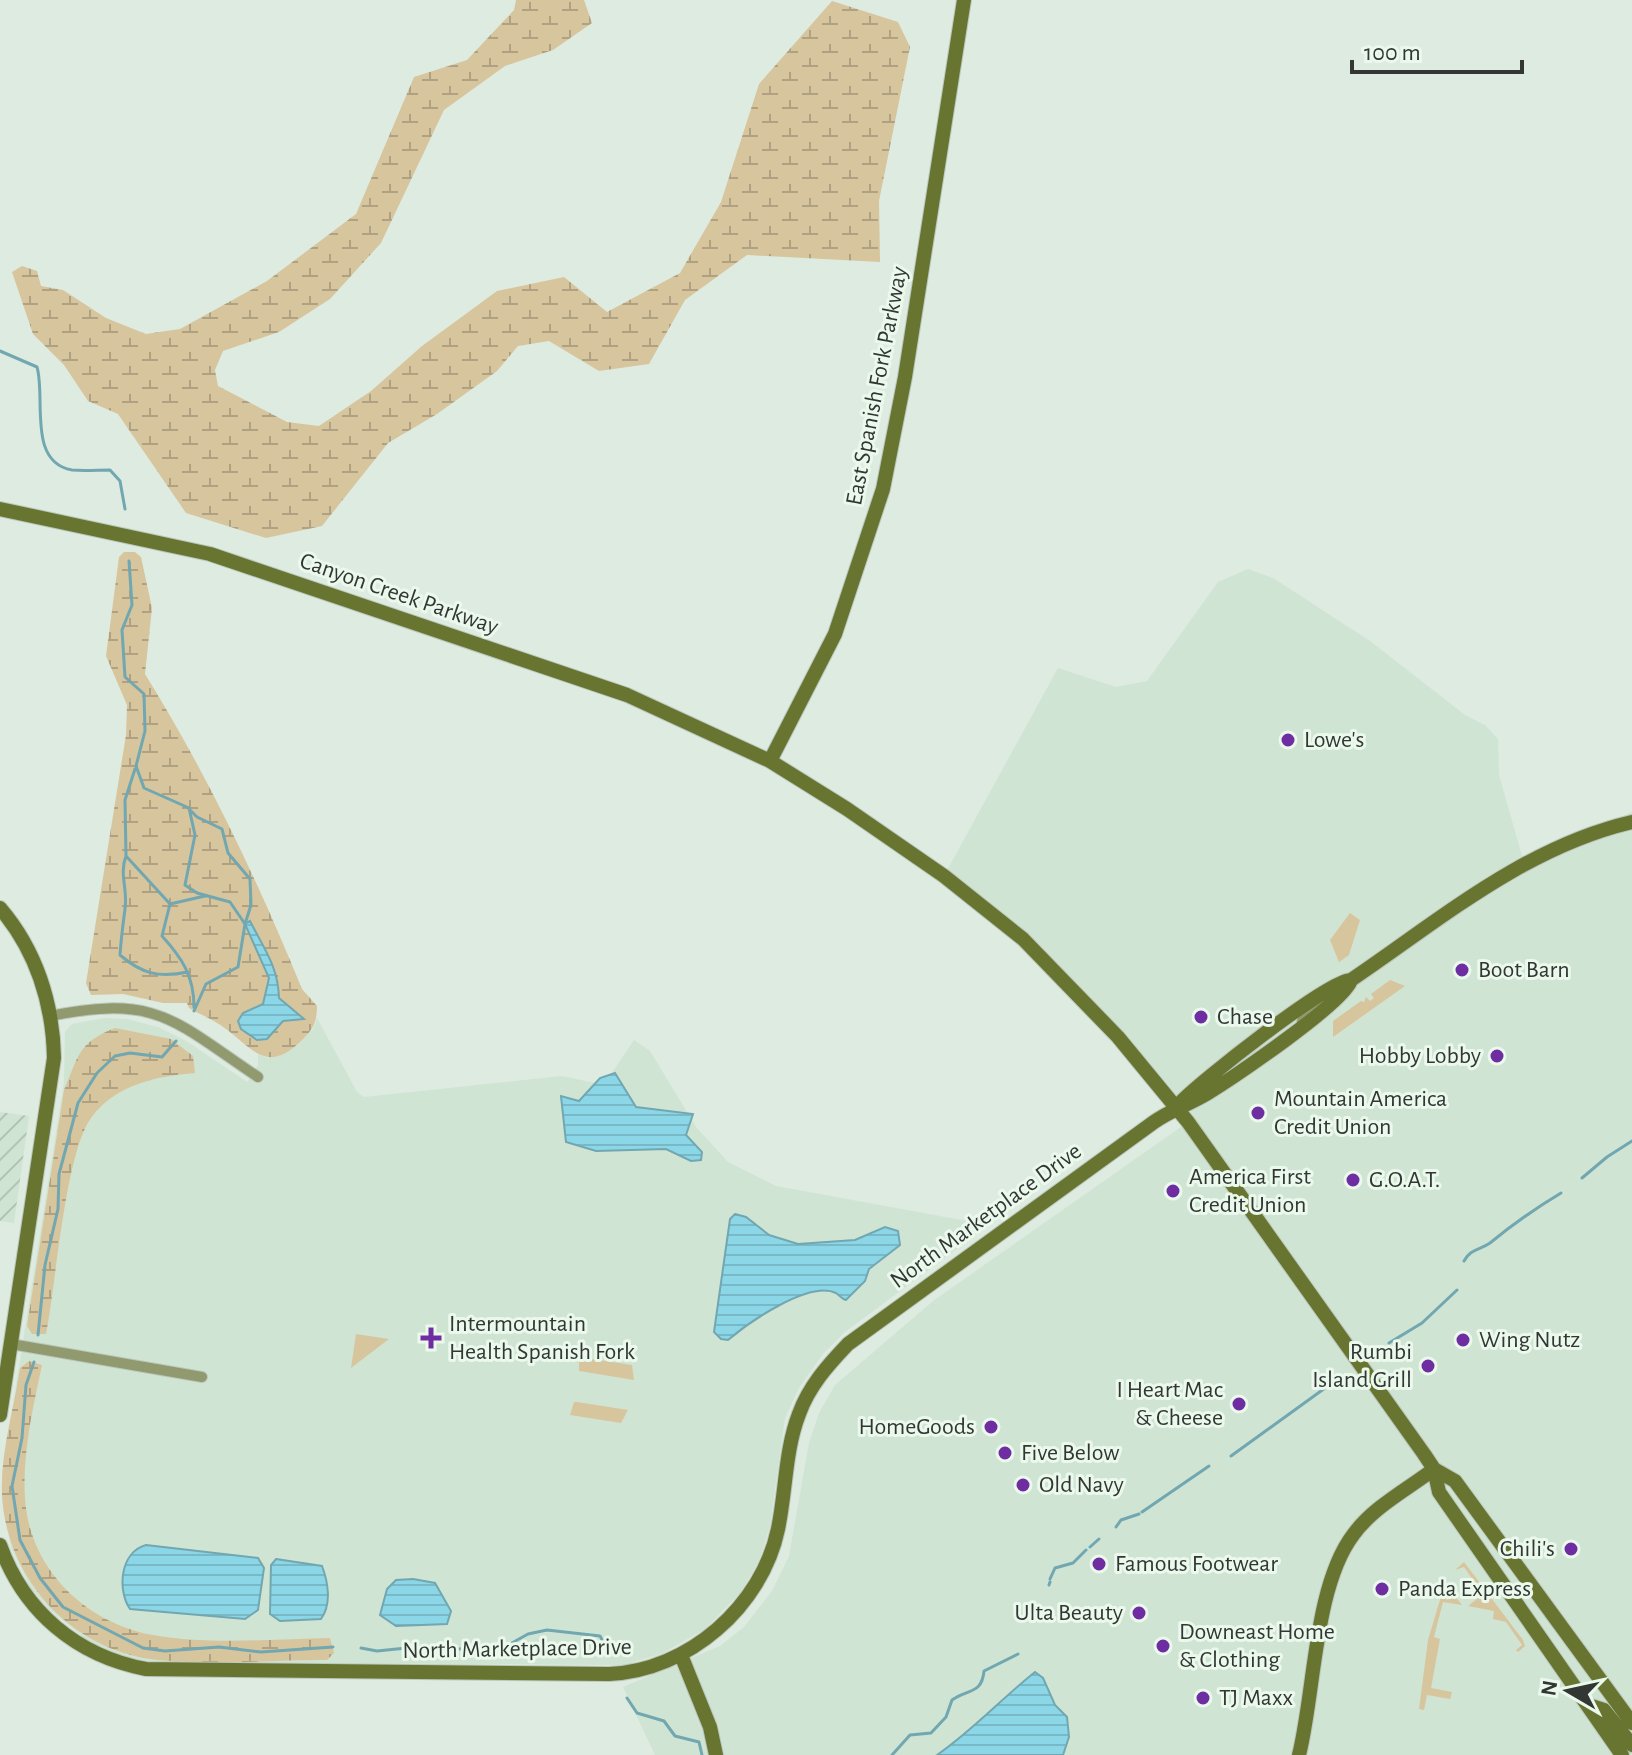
<svg xmlns="http://www.w3.org/2000/svg" width="1632" height="1755" viewBox="0 0 1632 1755" font-family="'Alegreya Sans',sans-serif">
<defs>
<pattern id="industrial-furrows" width="10" height="10" patternUnits="userSpaceOnUse" patternTransform="scale(2)"><rect width="10" height="10" fill="#d0e4d3"/><path d="M-1 1l2-2M0 10L10 0M9 11l2-2" fill="none" stroke="#b3c4b6"/></pattern>
<pattern id="wetland-marsh" width="20" height="14" patternUnits="userSpaceOnUse" patternTransform="scale(2)"><rect width="20" height="14" fill="#d7c59d"/><path d="M1 5h8M5 5V1M11 12h8M15 12V8" fill="none" stroke="#afa181"/></pattern>
<pattern id="water-rules" width="6" height="5" patternUnits="userSpaceOnUse" patternTransform="scale(2)"><rect width="6" height="5" fill="#8cd7e7"/><path d="M0 2.5h6" fill="none" stroke="#79b9c7"/></pattern>
</defs>
<rect width="100%" height="100%" fill="#deebe0"/>
<path fill="#d0e4d3" d="M1248,569L1273,578L1370,641L1465,715L1485,725L1498,739L1499,775L1524,863L1632,812V1755H655L623,1687L720,1646L744,1627L772,1591L789,1556L809,1443L819,1413L835,1385L933,1301L1188,1122L1049,964L944,876L1058,668L1116,687L1147,681L1218,582Z
M104,1018L127,1019L158,1027L188,1042L247,1082L258,1065V1054L267,1058L295,1047L313,1029L317,1018L357,1092L364,1097L562,1076L604,1085L634,1040L650,1051L696,1127L728,1162L776,1186L989,1225L845,1332L823,1354L799,1388L785,1418L770,1526L759,1562L740,1593L705,1629L663,1653L624,1665L155,1662L122,1657L84,1638L49,1609L31,1588L11,1548L2,1497L3,1468L64,1082L65,1032L72,1024Z"/>
<path fill="url(#industrial-furrows)" d="M0,1112L29,1116L14,1223L0,1221Z"/>
<path fill="#d7c59d" d="M1350,913L1360,920L1349,955L1339,962L1330,940Z
M1390,980L1405,986L1333,1037V1021L1361,1001L1364,1002L1366,997L1370,1001L1374,998L1371,994Z
M356,1334L389,1339L351,1368Z
M579,1357L632,1365L634,1380L579,1371Z
M574,1402H577L628,1410L621,1423L570,1415Z
M1464,1562L1523,1640L1525,1646L1518,1652L1516,1650L1522,1645L1506,1622L1493,1619L1494,1611L1468,1606L1483,1594L1464,1567L1455,1570Z
M1442,1593L1447,1600L1455,1596L1462,1605L1443,1602L1434,1637L1440,1639L1431,1688L1452,1692L1450,1699L1427,1695L1424,1710L1419,1709L1428,1640Z"/>
<path fill="url(#wetland-marsh)" d="M516,0H584L592,23L553,50L505,66L444,110L381,243L330,299L279,332L223,351L215,370L218,386L287,422L319,426L371,391L422,346L497,291L564,277L607,312L680,273L721,202L759,84L832,1L898,22L910,47L879,201L880,262L747,255L685,300L649,364L599,371L549,341L518,346L497,371L437,414L388,443L322,526L266,538L186,513L118,414L88,401L64,365L33,334L12,272L22,266L37,271L41,286L63,290L106,318L146,334L180,329L267,281L356,214L414,77L467,60L514,10Z
M124,552H135L141,557L152,608L145,674C207,774 257,879 302,989L317,1006C317,1024 312,1031 299,1043C266,1073 253,1049 226,1029C213,1019 201,1015 189,1008L187,1003H163L123,994L91,995L86,983L126,735L127,705L106,656L119,557Z
M115,1028L171,1039L193,1056L195,1073C156,1076 115,1085 91,1118C65,1154 56,1284 46,1334H32L27,1326L64,1090C79,1056 77,1043 115,1028Z
M29,1361L42,1365C33,1407 22,1455 25,1498C29,1568 85,1623 153,1635C207,1645 275,1639 330,1638L334,1653L327,1660C273,1660 202,1666 150,1659C68,1647 6,1576 2,1495C0,1453 14,1409 20,1368Z"/>
<path fill="url(#water-rules)" stroke="#71a7b1" stroke-width="2" d="M250,921C264,949 278,966 279,998L304,1019L283,1021L267,1039L257,1040L241,1029L238,1021L243,1013L263,1004L269,978L245,924Z
M615,1073L636,1107L693,1114L686,1135L702,1152L701,1160L691,1161L666,1149L596,1151L566,1142L561,1096L579,1101L600,1078Z
M735,1214L746,1217L769,1235L798,1244L855,1240L885,1227L898,1231L900,1245L869,1269L865,1281L846,1300C842,1299 839,1295 836,1293C809,1280 748,1323 728,1340L721,1339L714,1332L730,1219Z
M146,1545L258,1558L264,1568L258,1610L245,1619L130,1609C117,1590 120,1552 146,1545Z
M276,1559L322,1566C328,1582 332,1604 321,1619L280,1621L270,1614L271,1565Z
M413,1579L435,1583L451,1611L447,1624L396,1626L380,1615L387,1589L396,1580Z
M1035,1672L1043,1678L1055,1705L1067,1717L1069,1737L1063,1755H937C972,1731 1001,1699 1035,1672Z"/>
<g fill="none" stroke-linecap="round" stroke-linejoin="round">
<path stroke="#71a7b1" stroke-width="3" d="M0,351L37,367C46,398 27,462 72,470C84,471 98,470 110,470L120,481L125,509
M129,561L132,605L122,630L125,677L144,694L145,731L136,766L144,788L189,808L195,835L185,885L197,893L230,902L245,924L238,967L206,984L194,1011
M135,769L125,800L126,856L170,904L162,936C182,958 194,976 194,1007
M189,809L197,817L222,829L228,853L250,879L251,905L245,924
M126,856C119,874 128,889 125,909C123,924 121,939 120,955C142,974 159,978 188,972
M170,904L205,896
M1582,1178L1607,1157L1632,1141
M1464,1261C1470,1249 1480,1250 1490,1243C1513,1224 1536,1208 1561,1193
M38,1335L45,1265L58,1209L59,1174L78,1103L97,1073L115,1056L130,1053L162,1057L176,1041
M1389,1343L1422,1323L1457,1290
M34,1362L26,1385L22,1438L12,1486L20,1540L40,1578L63,1607L143,1648L165,1651L219,1647L261,1652L333,1647
M1231,1456L1332,1383
M1142,1512L1209,1466
M1116,1527L1121,1520L1139,1514
M1090,1547L1099,1539
M1050,1579L1055,1568L1073,1563L1086,1550
M1049,1585L1050,1582
M361,1648L377,1651L426,1646L484,1651L501,1649L528,1634L547,1630L600,1636L610,1654
M627,1698L637,1713L664,1721L675,1736L699,1742L702,1755
M892,1755L910,1735L931,1733L946,1717L952,1700C968,1689 982,1694 984,1671L1018,1654"/>
<defs>
<path id="street" d="M50,1016C158,994 174,1021 258,1077
M1301,1027L1303,1017L1324,1001
M11,1344L202,1377"/>
<path id="secondary" d="M0,509L210,554L627,695L770,761L847,809L944,876L1023,939L1118,1037L1188,1122L1424,1454L1434,1469L1455,1481L1632,1723
M770,761L835,634L883,489L905,377L964,0
M0,908C36,950 53,1003 54,1058L0,1415
M1179,1104C1198,1083 1330,979 1351,980C1441,919 1525,847 1632,822
M1434,1469L1439,1492L1622,1755
M0,1545C24,1612 77,1656 146,1669L609,1674C688,1671 762,1606 778,1529C786,1491 785,1450 799,1414C809,1386 828,1365 848,1344L1154,1122C1171,1110 1190,1104 1208,1093C1231,1079 1348,1000 1351,980
M681,1655L710,1727L716,1755
M1588,1705L1604,1710L1632,1745
M1299,1755C1315,1691 1314,1587 1353,1535C1373,1507 1408,1489 1434,1469"/>
</defs>
<use href="#street" stroke="#bcc7bd" stroke-width="12"/>
<use href="#secondary" stroke="#bcc7bd" stroke-width="16"/>
<use href="#street" stroke="#919a6f" stroke-width="10"/>
<use href="#secondary" stroke="#687531" stroke-width="14"/>
</g>
<g fill="#6f2da2" stroke="#ebf9ed" stroke-width="3">
<circle cx="1288" cy="740" r="8"/>
<circle cx="1462" cy="970" r="8"/>
<circle cx="1201" cy="1017" r="8"/>
<circle cx="1497" cy="1056" r="8"/>
<circle cx="1258" cy="1113" r="8"/>
<circle cx="1353" cy="1180" r="8"/>
<circle cx="1173" cy="1191" r="8"/>
<path d="M427 1326h8v8h8v8h-8v8h-8v-8h-8v-8h8z"/>
<circle cx="1463" cy="1340" r="8"/>
<circle cx="1428" cy="1366" r="8"/>
<circle cx="1239" cy="1404" r="8"/>
<circle cx="991" cy="1427" r="8"/>
<circle cx="1005" cy="1453" r="8"/>
<circle cx="1023" cy="1485" r="8"/>
<circle cx="1571" cy="1549" r="8"/>
<circle cx="1099" cy="1564" r="8"/>
<circle cx="1382" cy="1589" r="8"/>
<circle cx="1139" cy="1613" r="8"/>
<circle cx="1163" cy="1646" r="8"/>
<circle cx="1203" cy="1698" r="8"/>
</g>
<g text-anchor="middle" dominant-baseline="central" stroke-width="6" stroke-linejoin="round" paint-order="stroke">
<g font-size="24" fill="#323733" stroke="#ebf9ed">
<text transform="translate(877 386) rotate(-79)">East Spanish Fork Parkway</text>
<text transform="translate(399 594) rotate(19)">Canyon Creek Parkway</text>
<text transform="translate(986 1216) rotate(-36)">North Marketplace Drive</text>
<text transform="translate(517 1649) rotate(-1)">North Marketplace Drive</text>
</g>
<g font-size="24" fill="#323733" stroke="#ebf9ed" text-anchor="start">
<text x="1304" y="740">Lowe's</text>
<text x="1478" y="970">Boot Barn</text>
<text x="1217" y="1017">Chase</text>
<text x="1481" y="1056" text-anchor="end">Hobby Lobby</text>
<text x="1274" y="1099">Mountain America<tspan x="1274" dy="28">Credit Union</tspan></text>
<text x="1189" y="1177">America First<tspan x="1189" dy="28">Credit Union</tspan></text>
<text x="1369" y="1180">G.O.A.T.</text>
<text x="449" y="1324">Intermountain<tspan x="449" dy="28">Health Spanish Fork</tspan></text>
<text x="1479" y="1340">Wing Nutz</text>
<text x="1412" y="1352" text-anchor="end">Rumbi<tspan x="1412" dy="28">Island Grill</tspan></text>
<text x="1223" y="1390" text-anchor="end">I Heart Mac<tspan x="1223" dy="28">&amp; Cheese</tspan></text>
<text x="975" y="1427" text-anchor="end">HomeGoods</text>
<text x="1021" y="1453">Five Below</text>
<text x="1039" y="1485">Old Navy</text>
<text x="1555" y="1549" text-anchor="end">Chili's</text>
<text x="1115" y="1564">Famous Footwear</text>
<text x="1398" y="1589">Panda Express</text>
<text x="1123" y="1613" text-anchor="end">Ulta Beauty</text>
<text x="1179" y="1632">Downeast Home<tspan x="1179" dy="28">&amp; Clothing</tspan></text>
<text x="1219" y="1698">TJ Maxx</text>
</g>
</g>
<g transform="translate(1568 1691) rotate(279)" stroke="#ebf9ed" stroke-width="6" paint-order="stroke">
<path d="M0-6L14 30L0 20L-14 30Z" fill="#323733"/>
<text y="-12" font-size="22" font-weight="bold" text-anchor="middle" fill="#323733">N</text>
</g>
<path d="M1352 60v12h170v-12" fill="none" stroke="#323733" stroke-width="4"/>
<text x="1364" y="60" font-size="24" fill="#323733" stroke="#ebf9ed" stroke-width="6" paint-order="stroke">100 m</text>
</svg>
